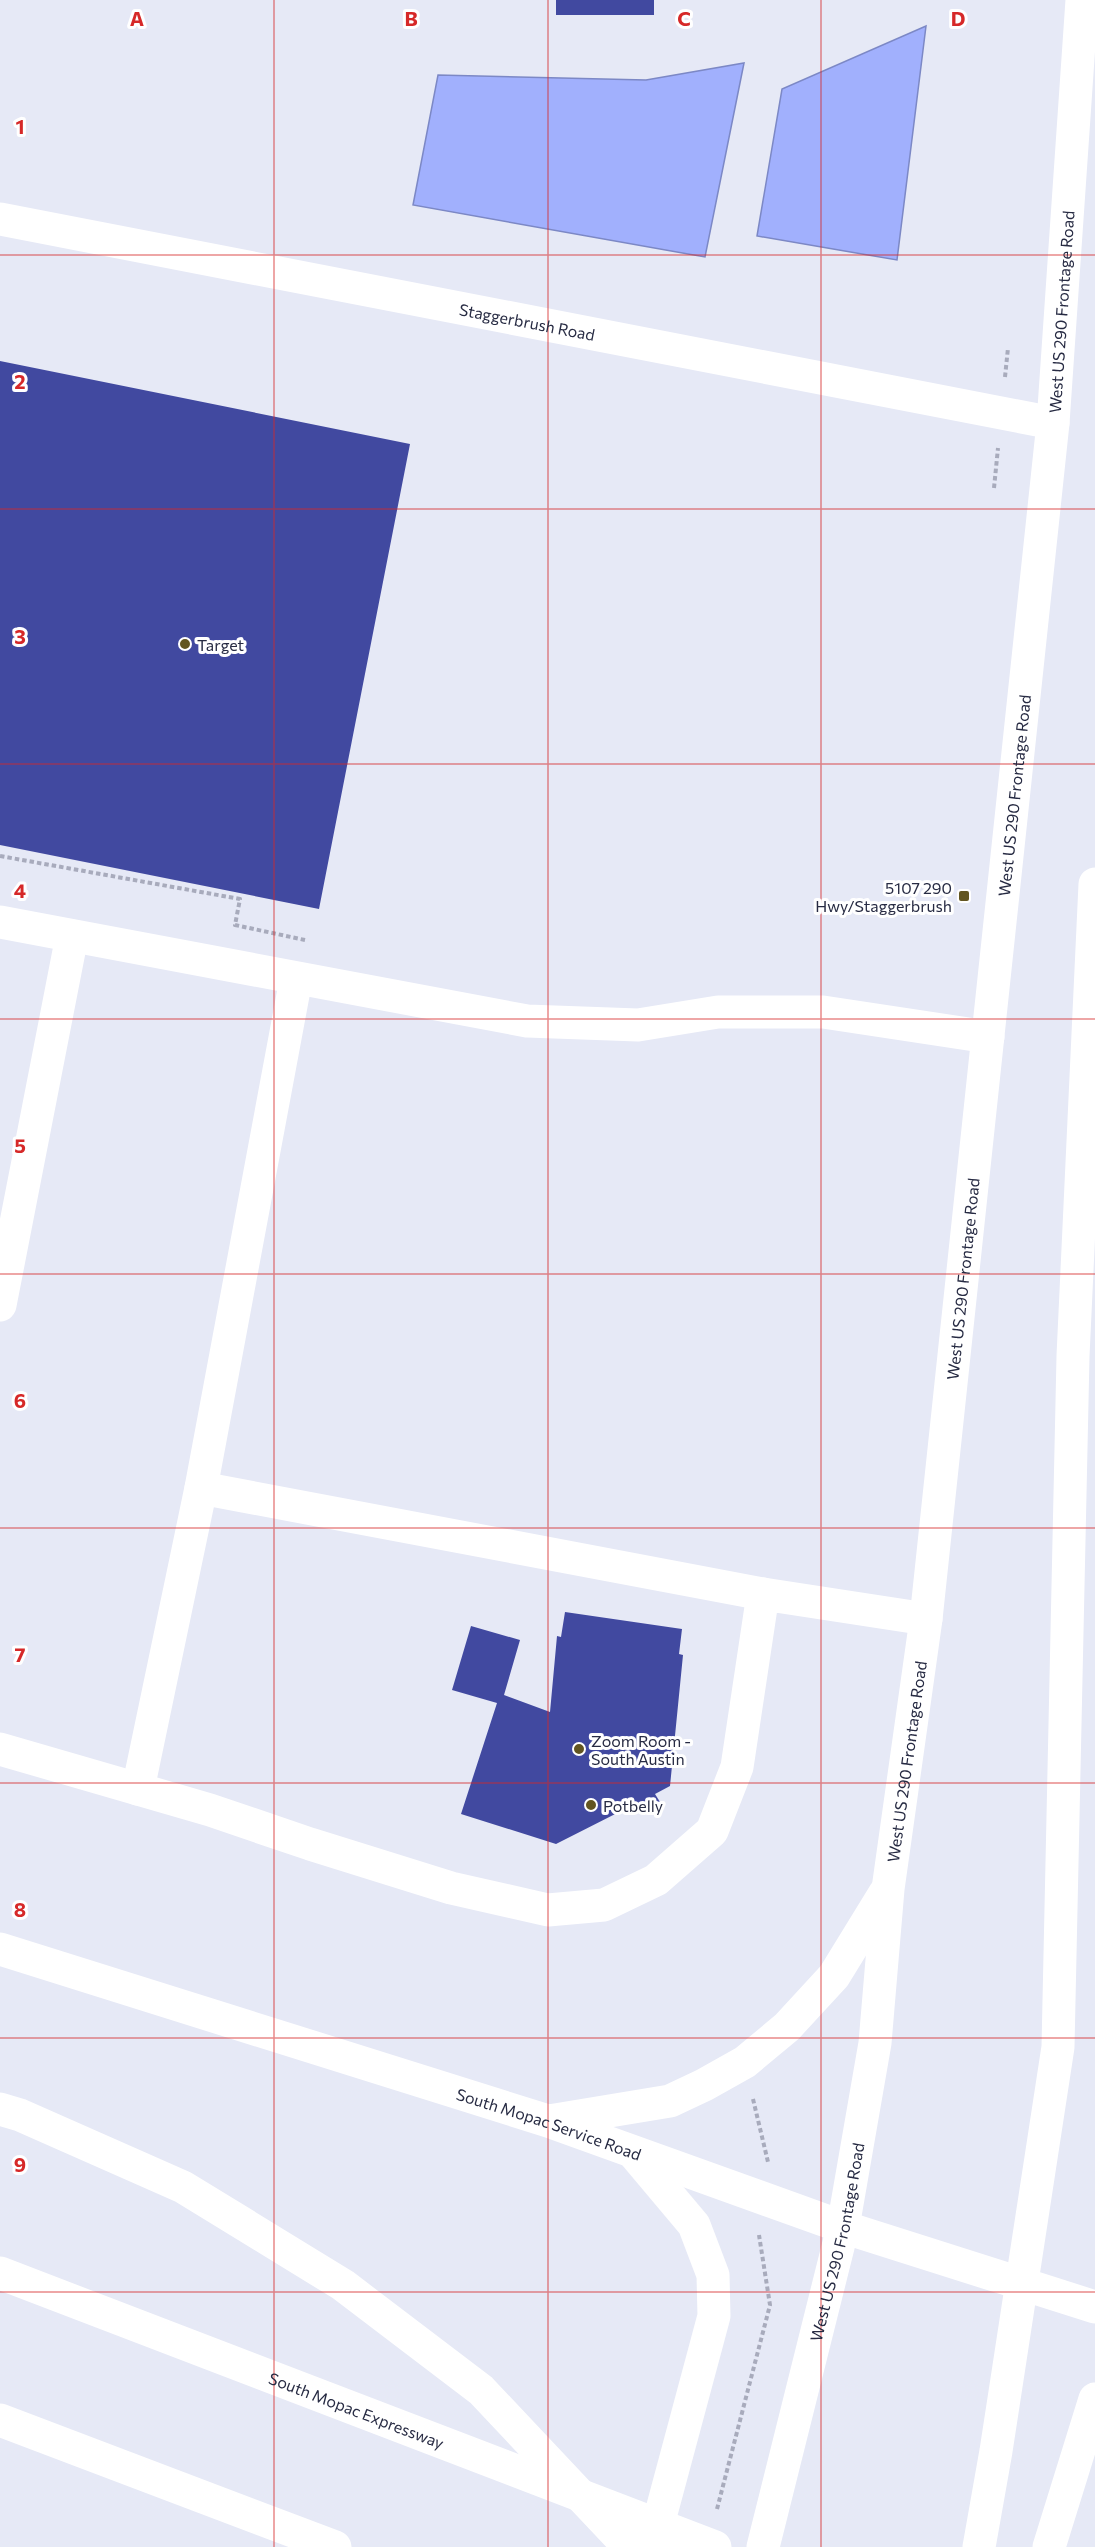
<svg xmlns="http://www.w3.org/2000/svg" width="1095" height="2547" viewBox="0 0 1095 2547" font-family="Commissioner,sans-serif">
<rect width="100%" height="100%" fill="#e6e9f6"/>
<path fill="#a1b0fd" stroke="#7c88c5" stroke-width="1.5" d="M926,26L897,260L757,236L782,89Z
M744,63L705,257L413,205L438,75L646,80Z"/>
<path fill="#4149a0" d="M556,0H654V15H556Z
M0,361L410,444L319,909L0,845Z
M565,1612L682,1629L679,1654L683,1655L670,1786L655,1794L660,1802L634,1814L631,1806L556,1844L461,1814L497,1703L452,1690L471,1626L520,1640L504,1695L550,1712L557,1636L561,1637Z"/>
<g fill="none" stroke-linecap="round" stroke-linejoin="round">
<path stroke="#a8abbc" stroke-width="4" stroke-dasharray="4.5 3" stroke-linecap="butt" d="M1005,377L1008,348
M994,488L998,448
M0,856L240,899L235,925L305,940
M753,2099L768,2162
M717,2509L770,2305L759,2235"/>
<g stroke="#fff" stroke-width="33">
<path id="s1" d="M0,219L1053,423"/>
<path d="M0,922L527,1021L638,1025L718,1012H823L988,1037"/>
<path d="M0,1305L72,936"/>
<path d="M201,1488L763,1594"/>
<path d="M0,1749L210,1810L310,1844L451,1888L548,1910L604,1905L656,1880L712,1831L737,1767L763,1594L926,1619"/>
<path d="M138,1789L201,1488L296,979"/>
</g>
<g stroke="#fff" stroke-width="33">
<path id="s2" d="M0,1949L548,2121L843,2227L1095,2307"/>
<path d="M549,2121L670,2101L704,2085L745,2062L787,2027L834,1976L885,1893"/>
<path d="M636,2156L694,2225L713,2275L714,2316L652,2547"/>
<path id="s3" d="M763,2547L843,2227L875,2043L888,1889L926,1619L1053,423L1082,0"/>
</g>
<g stroke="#fff" stroke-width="33">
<path d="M0,2109L20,2115L183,2187L343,2285L481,2390L629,2547"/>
<path id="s4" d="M0,2273L715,2547"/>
<path d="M0,2420L335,2547"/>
<path d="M979,2547L996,2451L1058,2047L1073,1356L1095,884"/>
<path d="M1049,2547L1095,2399"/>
</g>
</g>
<path fill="none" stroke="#d62828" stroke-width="1.5" stroke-opacity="0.55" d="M274,0V2547M548,0V2547M821,0V2547M0,255H1095M0,509H1095M0,764H1095M0,1019H1095M0,1274H1095M0,1528H1095M0,1783H1095M0,2038H1095M0,2292H1095"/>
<g fill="#625521" stroke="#fff" stroke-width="2">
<circle cx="185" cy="644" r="6"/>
<rect x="958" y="890" width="12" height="12" rx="3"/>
<circle cx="579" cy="1749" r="6"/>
<circle cx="591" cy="1805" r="6"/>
</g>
<g text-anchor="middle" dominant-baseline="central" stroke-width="6" stroke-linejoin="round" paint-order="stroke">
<g font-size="16" fill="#272b43" stroke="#fff">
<text stroke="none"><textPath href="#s3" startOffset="2258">West US 290 Frontage Road</textPath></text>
<text stroke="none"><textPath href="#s1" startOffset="537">Staggerbrush Road</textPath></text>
<text stroke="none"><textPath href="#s3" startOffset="1772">West US 290 Frontage Road</textPath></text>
<text stroke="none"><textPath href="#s3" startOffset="1286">West US 290 Frontage Road</textPath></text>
<text stroke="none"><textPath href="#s3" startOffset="800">West US 290 Frontage Road</textPath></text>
<text stroke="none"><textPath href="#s2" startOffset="576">South Mopac Service Road</textPath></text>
<text stroke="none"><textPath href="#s3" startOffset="314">West US 290 Frontage Road</textPath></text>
<text stroke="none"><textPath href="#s4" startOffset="382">South Mopac Expressway</textPath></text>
</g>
<g font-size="16" fill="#272b43" stroke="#fff" text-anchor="start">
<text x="197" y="644">Target</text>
<text x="952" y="887" text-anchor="end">5107 290<tspan x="952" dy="18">Hwy/Staggerbrush</tspan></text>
<text x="591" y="1740">Zoom Room -<tspan x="591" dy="18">South Austin</tspan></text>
<text x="603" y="1805">Potbelly</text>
</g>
</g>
<g font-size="20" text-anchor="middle" font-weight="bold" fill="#d62828" stroke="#fff" stroke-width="6" stroke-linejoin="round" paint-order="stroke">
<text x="137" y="26">A</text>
<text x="411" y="26">B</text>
<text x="684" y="26">C</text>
<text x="958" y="26">D</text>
<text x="20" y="134">1</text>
<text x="20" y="389">2</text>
<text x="20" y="644">3</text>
<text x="20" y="898">4</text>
<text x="20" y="1153">5</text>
<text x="20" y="1408">6</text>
<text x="20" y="1662">7</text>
<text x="20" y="1917">8</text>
<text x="20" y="2172">9</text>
</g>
</svg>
